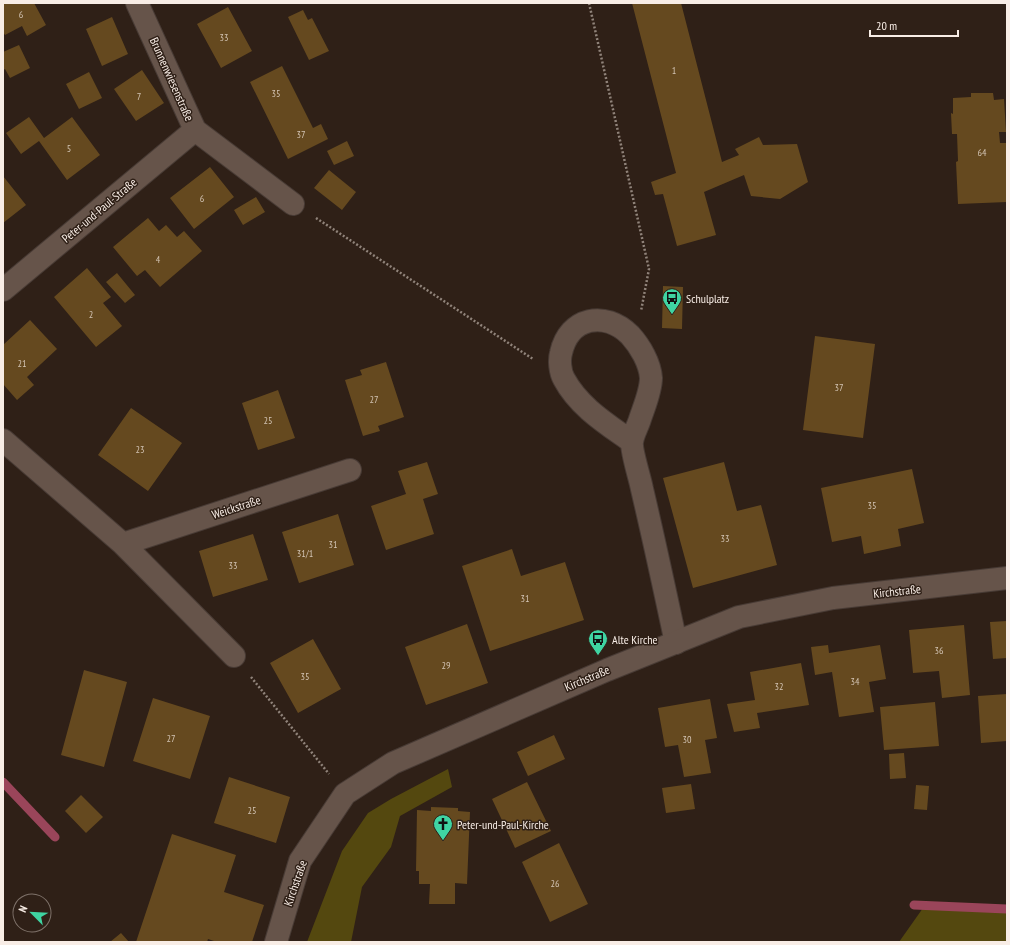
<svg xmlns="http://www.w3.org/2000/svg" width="1010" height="945" viewBox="0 0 1010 945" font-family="'PT Sans Narrow',sans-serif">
<rect width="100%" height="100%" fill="#2f2017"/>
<path fill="#54480f" d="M448,769L452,787L400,816L391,847L362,887L351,942H307L342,851L368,813L391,799Z
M923,908L1007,910V942H899Z"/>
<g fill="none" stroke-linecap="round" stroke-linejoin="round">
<path stroke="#9a455a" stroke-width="9" d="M3,782L55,837
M914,905L1007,909"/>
</g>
<path fill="#65491f" d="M3,3H34L46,25L27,36L22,26L5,35L3,32Z
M632,3H681L722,162L739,155L735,149L759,137L763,145L797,144L808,182L780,199L751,196L744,175L704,192L716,235L677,246L663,194L655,195L651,182L676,173Z
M228,7L252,51L221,68L197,24Z
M303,10L308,20L312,18L329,51L309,60L288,17Z
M112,17L128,54L102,66L86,29Z
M19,45L30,68L10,78L5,69L3,70V52Z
M282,66L313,128L321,124L328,139L288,159L250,82Z
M142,70L164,103L136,121L114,89Z
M89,72L102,98L79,109L66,84Z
M971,93H993L994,100L1004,99L1006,132H999L1000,143H1006L1007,202L958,204L956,162L958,161L957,134H952L951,113L953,114V98L971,97Z
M29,117L44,138L72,117L100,155L67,180L39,141L21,154L6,133Z
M347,141L354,156L334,165L327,151Z
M210,167L234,197L194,229L170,198Z
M329,170L356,192L342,210L314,188Z
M3,176L26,205L3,223Z
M256,197L265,212L243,225L234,210Z
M148,218L159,231L166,225L177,237L184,231L202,251L160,287L145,270L137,276L113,247Z
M87,268L111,297L103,303L122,326L96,347L54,297Z
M117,273L135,295L125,303L106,282Z
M663,286L683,287L682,329L662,328Z
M30,320L57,349L27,377L34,385L17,400L3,384V345Z
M815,336L875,344L863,438L803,430Z
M386,362L404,417L378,426L380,431L363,436L345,380L362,375L360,370Z
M278,390L295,438L258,450L242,403Z
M131,408L182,443L148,491L98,455Z
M427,462L438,494L423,499L434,534L386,550L371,506L406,494L398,471Z
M724,462L737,511L761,505L777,565L693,588L663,478Z
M912,469L924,523L898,529L901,546L864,554L861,536L832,542L821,488Z
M338,514L354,565L299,583L282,532Z
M253,534L268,580L213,597L199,551Z
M512,549L521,576L565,562L584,620L490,651L462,566Z
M1007,621V658L993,659L990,622Z
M467,624L488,683L426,705L405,647Z
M964,625L970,695L942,698L939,671L913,673L909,630Z
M313,639L341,689L298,713L270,663Z
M828,645L829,653L880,645L886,679L869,682L874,712L839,717L832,672L815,675L811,647Z
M801,663L809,705L757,713L760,728L734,732L727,704L755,700L750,672Z
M84,670L127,682L104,767L61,755Z
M1007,694V741L981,743L978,696Z
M153,698L210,716L190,779L133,761Z
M710,699L717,738L705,740L711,773L684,777L678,745L665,747L658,708Z
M935,702L939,746L884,750L880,707Z
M554,735L565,759L528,776L517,752Z
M904,753L906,778L890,779L889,754Z
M229,777L290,797L276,843L214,823Z
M527,782L551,831L515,848L492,799Z
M691,784L695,809L666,813L662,788Z
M916,785L929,786L927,810L914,809Z
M81,795L103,817L86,833L65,811Z
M431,807L458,808V811L470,812L467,884L455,883V904H429L430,884H419V871H416L417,810L431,811Z
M172,834L236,855L224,892L264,905L252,942H217L208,939L207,942H136Z
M559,843L588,904L550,922L522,862Z
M121,933L129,942H110Z"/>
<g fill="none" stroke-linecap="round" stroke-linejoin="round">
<defs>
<path id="minor" d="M137,3L195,130L293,204
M3,290L195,130
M3,440L123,544L234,656
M632,442C607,424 579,407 564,379C560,372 559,360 561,353C569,317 605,310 630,335C640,346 650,363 651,378C651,391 644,407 640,419C638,426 633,434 632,442C631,451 640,478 642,489C654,540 665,591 676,643
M123,544L350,470"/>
<path id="tertiary" d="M276,942L300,861L345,794L393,763L607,670L739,617L833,598L1007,578"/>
</defs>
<use href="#minor" stroke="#483b35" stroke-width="24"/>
<use href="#tertiary" stroke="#483b35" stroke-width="24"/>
<path stroke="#90837a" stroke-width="2.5" stroke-dasharray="2 2" stroke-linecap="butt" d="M589,3L649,269L641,311
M316,218L533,359
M251,677L329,774"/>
<use href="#minor" stroke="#66544a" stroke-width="22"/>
<use href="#tertiary" stroke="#66544a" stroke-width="22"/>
</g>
<defs>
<symbol id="bus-pin" viewBox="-11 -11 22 30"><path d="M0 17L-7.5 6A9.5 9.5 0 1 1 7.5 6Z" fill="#3fd4a2" stroke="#2f2017"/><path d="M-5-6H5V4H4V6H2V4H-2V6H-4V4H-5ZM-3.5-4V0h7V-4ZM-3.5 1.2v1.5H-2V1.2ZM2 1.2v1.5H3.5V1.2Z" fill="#111"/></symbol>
<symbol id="church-pin" viewBox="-11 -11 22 30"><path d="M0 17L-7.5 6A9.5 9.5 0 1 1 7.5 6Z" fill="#3fd4a2" stroke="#2f2017"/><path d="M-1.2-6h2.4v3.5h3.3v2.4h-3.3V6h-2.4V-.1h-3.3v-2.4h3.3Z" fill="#111"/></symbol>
</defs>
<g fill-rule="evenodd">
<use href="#bus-pin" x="661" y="287" width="22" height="30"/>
<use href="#bus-pin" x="587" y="628" width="22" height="30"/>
<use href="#church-pin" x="432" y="813" width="22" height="30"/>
</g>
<g text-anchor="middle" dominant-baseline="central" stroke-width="3" stroke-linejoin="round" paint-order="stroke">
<g font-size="10" fill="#d3c4b4">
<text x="21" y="14">6</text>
<text x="224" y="37">33</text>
<text x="674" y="70">1</text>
<text x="276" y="93">35</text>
<text x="139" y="96">7</text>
<text x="301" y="134">37</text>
<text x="69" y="148">5</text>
<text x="982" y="152">64</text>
<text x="202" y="198">6</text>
<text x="158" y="259">4</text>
<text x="91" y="314">2</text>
<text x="22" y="363">21</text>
<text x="839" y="387">37</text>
<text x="374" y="399">27</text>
<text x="268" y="420">25</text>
<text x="140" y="449">23</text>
<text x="872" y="505">35</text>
<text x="725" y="538">33</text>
<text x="333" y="544">31</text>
<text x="305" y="553">31/1</text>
<text x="233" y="565">33</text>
<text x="525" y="598">31</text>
<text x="939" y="650">36</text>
<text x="446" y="665">29</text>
<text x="305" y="676">35</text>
<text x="855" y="681">34</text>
<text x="779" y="686">32</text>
<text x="171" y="738">27</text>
<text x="687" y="739">30</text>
<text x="252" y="810">25</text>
<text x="555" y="883">26</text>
</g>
<g font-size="12" fill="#f8ede6" stroke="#2f2017">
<text transform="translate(172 79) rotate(66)">Brunnenwiesenstraße</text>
<text transform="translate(99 210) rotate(-40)">Peter-und-Paul-Straße</text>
<text transform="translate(236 507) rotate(-18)">Weickstraße</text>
<text transform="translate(897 591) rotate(-6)">Kirchstraße</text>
<text transform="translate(587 678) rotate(-23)">Kirchstraße</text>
<text transform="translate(295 883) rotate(-71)">Kirchstraße</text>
</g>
<g font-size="12" fill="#f8ede6" stroke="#2f2017" text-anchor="start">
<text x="686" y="298">Schulplatz</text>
<text x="612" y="639">Alte Kirche</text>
<text x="457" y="824">Peter-und-Paul-Kirche</text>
</g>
</g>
<rect width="1010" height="945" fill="none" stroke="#f8ede6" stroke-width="8"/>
<g transform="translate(32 913) rotate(294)"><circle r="19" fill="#2f2017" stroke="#7f726a"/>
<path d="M0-3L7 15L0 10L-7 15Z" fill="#3fd4a2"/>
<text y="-6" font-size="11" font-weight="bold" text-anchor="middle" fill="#f8ede6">N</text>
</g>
<path d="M870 30v6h88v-6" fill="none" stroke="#f8ede6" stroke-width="2"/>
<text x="876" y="30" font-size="12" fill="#f8ede6" stroke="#2f2017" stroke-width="3" paint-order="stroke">20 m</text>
</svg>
